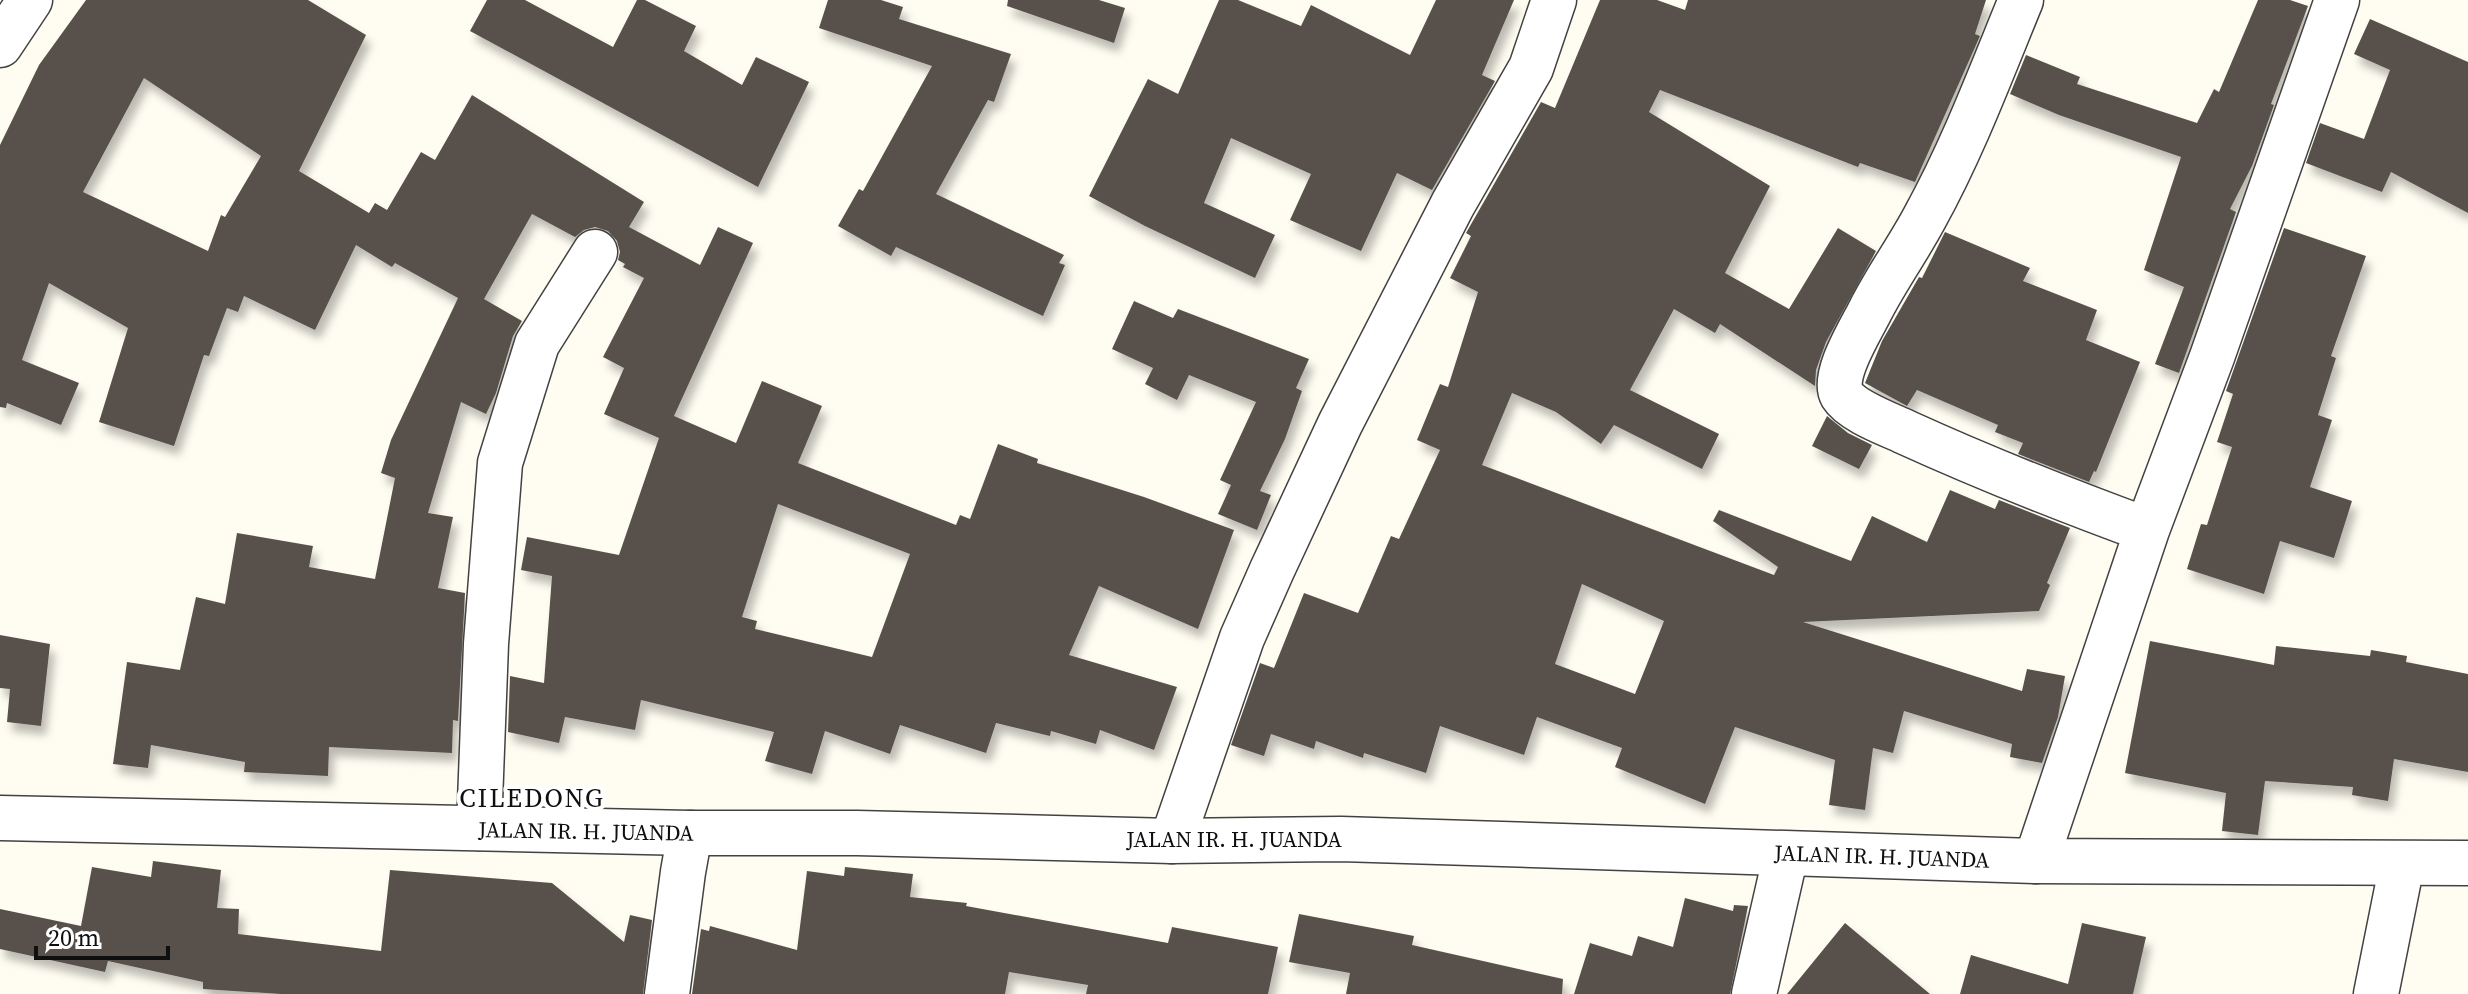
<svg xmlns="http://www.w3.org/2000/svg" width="2468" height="994" viewBox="0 0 2468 994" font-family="'Source Serif 4',serif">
<defs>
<filter id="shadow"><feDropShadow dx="5" dy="9" stdDeviation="4" flood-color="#0004"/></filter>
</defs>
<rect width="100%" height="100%" fill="#fffdf1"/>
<path fill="#59514b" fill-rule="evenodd" filter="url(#shadow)" d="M86,0H308L366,35L299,171L369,213L375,203L387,210L421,152L435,160L472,95L644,202L629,227L700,265L718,227L753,243L674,416L736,443L762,381L822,406L798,463L956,525L960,515L970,519L998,444L1038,459L1037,463L1144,497L1234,530L1198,629L1099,586L1069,655L1177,687L1154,750L1100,730L1096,744L1051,731L1050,736L996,723L986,753L900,725L890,754L825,731L812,774L765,761L774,732L641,700L635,730L565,717L559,743L508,732L510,676L544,683L552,576L521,570L527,537L619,555L659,438L604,414L624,368L603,357L644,278L623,267L625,264L618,260L620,252L617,241L608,231L595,227L584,230L575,237L532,214L484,299L522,321L513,336L496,393L486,414L461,402L428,513L453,517L438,588L465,593L458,721L453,720L452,753L329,747L328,776L244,772L245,762L151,745L148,768L113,764L127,662L180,670L196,597L225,604L237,533L313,546L309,567L375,579L395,478L381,473L391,440L458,298L395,263L392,267L356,245L315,330L244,296L238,312L227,308L209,356L204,355L174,446L99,422L128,328L49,283L22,360L79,383L61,425L7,403L6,408L0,407V145L39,65ZM144,78L261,156L225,217L221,215L208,251L83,192ZM778,504L910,554L872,657L755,629L757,621L742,617Z
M487,0H525L613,47L637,0H645L696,26L684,51L742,85L756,57L809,82L758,187L470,31Z
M828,0H881L903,7L899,19L1011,54L994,102L988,100L936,194L1064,255L1059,263L1065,265L1043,316L896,247L891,256L838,226L859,189L863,191L932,66L819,28Z
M1008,0H1099L1125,8L1114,43L1007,6Z
M1219,0H1238L1301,26L1311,5L1410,55L1436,0H1514L1482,75L1495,81L1432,190L1397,173L1361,251L1290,220L1311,174L1231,138L1204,203L1275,235L1255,278L1145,226L1089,196L1148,79L1178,94Z
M1600,0H1657L1685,10L1688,0H1986L1975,34L1980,36L1915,182L1860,163L1858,167L1660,90L1649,112L1770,186L1725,273L1789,309L1838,228L1876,251L1826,342L1816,370L1815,386L1720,324L1715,333L1674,309L1630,390L1719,434L1702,469L1614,425L1601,444L1556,412L1512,393L1482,465L1774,575L1778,567L1713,521L1719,510L1851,561L1872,516L1927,542L1950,490L1995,509L1999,500L2070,528L2047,583L2050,585L2039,611L1803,622L2022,691L2027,669L2065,676L2058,717L2042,763L2010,757L2012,744L1904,711L1893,753L1873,748L1865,810L1829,805L1835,760L1735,727L1705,804L1615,767L1622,748L1537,717L1524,755L1440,726L1426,773L1364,753L1363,758L1316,741L1314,749L1271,734L1264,756L1231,745L1260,663L1274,668L1304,593L1358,613L1391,536L1399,539L1440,450L1417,440L1440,384L1448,387L1478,292L1450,278L1471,236L1466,233L1541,102L1555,108ZM1582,584L1664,621L1635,694L1555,664Z
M2258,0H2290L2308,6L2271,104L2274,105L2252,166L2230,209L2236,212L2179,373L2155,364L2184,287L2144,270L2181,157L2059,115L2010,94L2026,55L2080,77L2077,84L2197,123L2214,89L2219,92Z
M2370,19L2468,62V213L2391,172L2382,192L2306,163L2320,123L2364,139L2390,70L2354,54Z
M2284,228L2366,256L2331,356L2336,358L2318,415L2332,420L2310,487L2352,501L2334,558L2280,541L2264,594L2187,569L2201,524L2207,525L2232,447L2217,442L2233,394L2226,391Z
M1945,232L2030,268L2023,281L2097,310L2086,340L2140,362L2096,472L2094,471L2089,482L2018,454L2023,443L1995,432L1998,425L1917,390L1907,406L1865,383L1882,341L1919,277L1922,278Z
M1134,301L1173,318L1178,309L1309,359L1296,388L1302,391L1285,439L1260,491L1271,495L1257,530L1218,514L1231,485L1220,480L1256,402L1189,375L1177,400L1145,384L1153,368L1112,349Z
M1827,416L1848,433L1872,445L1859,469L1812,446Z
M0,635L50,644L41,726L7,722L10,689L0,688Z
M2150,641L2274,665L2276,646L2370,656L2371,650L2407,656L2406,662L2468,674V772L2394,759L2388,801L2352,795L2353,787L2265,781L2258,835L2222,831L2226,793L2125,773Z
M153,861L221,870L217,908L239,909L238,934L381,951L390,870L552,883L624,942L630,915L652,920L643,994H281L203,989V982L108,961L105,972L0,949V909L81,926L92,867L151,877Z
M845,867L913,874L910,897L967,903L966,906L1168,943L1172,927L1278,947L1268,994H1086L1088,985L1009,972L1005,994H692L701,929L709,931L710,926L797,950L807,871L844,876Z
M1685,898L1733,911L1734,905L1748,906L1730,994H1574L1590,943L1632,956L1638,936L1673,947Z
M1299,914L1414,936L1412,945L1563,979L1562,994H1346L1350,973L1289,962Z
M1845,923L1930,994H1787Z
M2082,923L2146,937L2133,994H1960L1971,955L2068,984Z"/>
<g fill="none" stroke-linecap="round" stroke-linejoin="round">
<defs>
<path id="minor" d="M2021,0C1991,73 1963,148 1925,217C1908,249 1886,279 1870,311C1861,329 1831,377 1842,395C1852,411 1888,424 1905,432C1984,468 2065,500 2147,530
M0,45L30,0
M479,828L486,644L500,463L537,344L595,252
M1172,841L1242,638L1272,570L1340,424L1453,204L1531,68L1554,0
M2036,861L2147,530L2212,357L2337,0
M667,994L683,872L690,833
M1754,994L1786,854
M2376,994L2402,864"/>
<path id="tertiary" d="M0,818L690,833H857L1172,841L1341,839L2036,861L2468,863"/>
</defs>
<use href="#minor" stroke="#424242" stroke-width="47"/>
<use href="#tertiary" stroke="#424242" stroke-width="47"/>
<use href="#minor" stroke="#fff" stroke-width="44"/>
<use href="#tertiary" stroke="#fff" stroke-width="44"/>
</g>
<g text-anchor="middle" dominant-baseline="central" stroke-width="8" stroke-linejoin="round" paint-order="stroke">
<g font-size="22" fill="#0f0f0f" stroke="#fff">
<text transform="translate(586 831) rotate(1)">JALAN IR. H. JUANDA</text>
<text x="1234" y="839">JALAN IR. H. JUANDA</text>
<text transform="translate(1882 856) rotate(2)">JALAN IR. H. JUANDA</text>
</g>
<g font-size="26" letter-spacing="2" fill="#0f0f0f" stroke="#fff">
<text x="532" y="798">CILEDONG</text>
</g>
</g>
<path d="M36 946v12h132v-12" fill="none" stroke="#0f0f0f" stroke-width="4"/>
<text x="48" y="946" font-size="24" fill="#0f0f0f" stroke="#ffffff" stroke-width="6" paint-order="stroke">20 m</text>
</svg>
